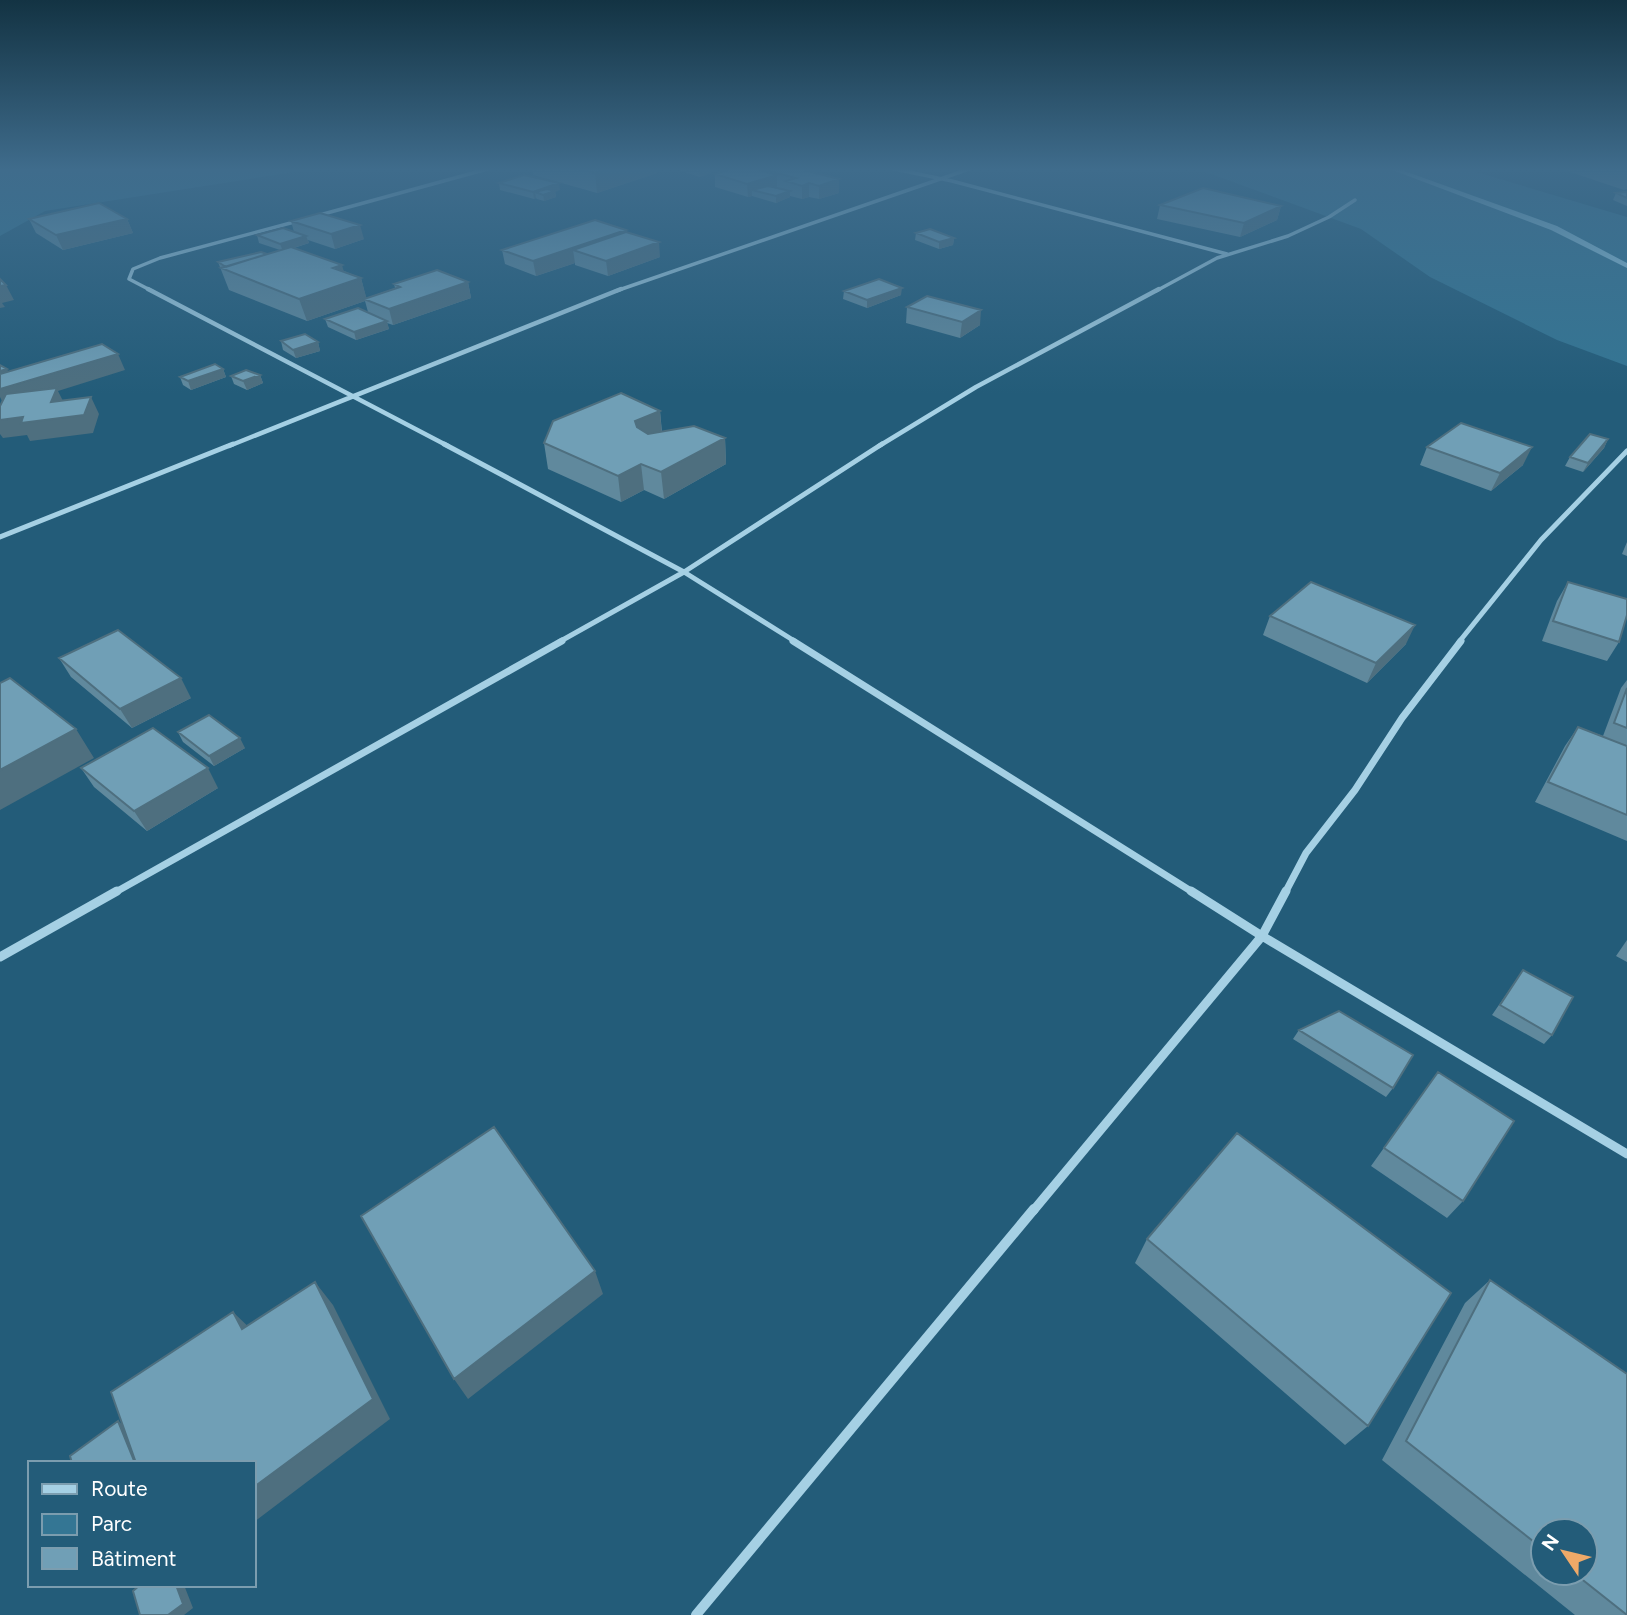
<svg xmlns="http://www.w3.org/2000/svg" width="1627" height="1615" viewBox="0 0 1627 1615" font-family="Figtree,sans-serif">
<rect width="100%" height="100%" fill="#235c79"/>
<path fill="#347694" d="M0,168H319L45,211L0,236Z
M1195,168H1463L1627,217V366L1557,340L1430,277L1361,229Z"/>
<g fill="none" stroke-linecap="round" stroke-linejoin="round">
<path fill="#99cee5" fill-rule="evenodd" d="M1387,168H1396L1557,226L1627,263V268L1551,230Z"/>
<path stroke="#a5d0e4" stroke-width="3.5" d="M890,168L952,181L1227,254
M316,216L491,168
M152,291L129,279L133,269L160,258L298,221
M616,291L972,168
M1156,291L1217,258L1288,236L1329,217L1355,200"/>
<path stroke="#a5d0e4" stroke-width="4.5" d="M148,289L448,446
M229,446L621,289
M879,446L976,387L1159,289"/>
<path stroke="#a5d0e4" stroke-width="5" d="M444,444L684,572L796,642
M0,537L233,444
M559,642L684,572L882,444
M1459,642L1541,540L1627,451"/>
<path stroke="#a5d0e4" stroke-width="7" d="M793,641L1194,893
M114,893L562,641
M1285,893L1306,853L1355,790L1402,718L1461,641"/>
<path stroke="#a5d0e4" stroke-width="9" d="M1286,891L1262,936L1627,1154
M0,957L117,891
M1033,1211L1262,936L1191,891"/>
<path stroke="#a5d0e4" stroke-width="10" d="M696,1615L1034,1209"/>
</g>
<path fill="#60899d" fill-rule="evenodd" d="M532,168H657V173L597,193L533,175Z
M681,168H710L711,173L700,177L681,171Z
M1558,168H1627V189L1624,190Z
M765,170L814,173L839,179V193L819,199L809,197L802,199L790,196V197L776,203L752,196L748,197L715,187V174L765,172Z
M499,183L560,190L555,191L556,197L544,201L537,199L536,198L534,199L500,190Z
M1627,192V206L1613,200L1616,193Z
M1160,205L1281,206L1277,220L1240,237L1157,219Z
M29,219H127L133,233L63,250L36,233Z
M291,221L364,239L335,249L308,240L309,243L294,248L344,271L361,278L366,298L395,288L394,284L468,282L471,298L393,325L387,323L389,329L356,340L328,327L325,319L368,312L365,301L307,321L229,290L218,262L267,254L280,250L259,243L257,235L294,232Z
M626,230L627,232L660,257L608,276L575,265V263L536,276L505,264L502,250Z
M916,233L954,238L953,245L939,249L915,240Z
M844,291L901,295L867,308L843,299Z
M907,307L980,325L960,338L906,323Z
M281,341L318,342L320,351L296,358L283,350Z
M223,369L226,377L191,390L183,385L180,377Z
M260,375L263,383L247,390L234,384L231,376Z
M660,411L662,432L725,438L726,464L664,499L644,490L621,502L548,469L544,443Z
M1608,439L1604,448L1583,472L1565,466L1570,457Z
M1427,447L1523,465L1491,491L1420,465Z
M1627,542V556L1622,554Z
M1568,582L1619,642L1607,661L1542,641L1557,601Z
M1270,616L1406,644L1367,683L1263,635Z
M59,658L191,698L132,728L71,677Z
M1627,680V841L1535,802L1565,746L1578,727L1603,736L1621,688Z
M178,732L245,748L214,766L183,742Z
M81,768L218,788L147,831L94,787Z
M1627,940V962L1616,956Z
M1523,970L1552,1035L1544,1044L1492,1015Z
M1299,1030L1393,1088L1386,1097L1293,1039Z
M1438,1072L1463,1201L1447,1218L1371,1166Z
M1147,1239L1368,1426L1345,1445L1135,1263Z
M1490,1280L1627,1615H1575L1382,1460L1465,1303ZM1543,1531L1585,1573H1543Z"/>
<path fill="#4e6f7f" d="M612,168H657V173L597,193L595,173Z
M706,168H710L711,173L700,177L699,170Z
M814,169V182L809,183V197L802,199V186L807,171Z
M777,175V188L752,190V196L748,197L747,184Z
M839,179V193L819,199V186Z
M559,183L560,190L555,191L556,197L544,201L543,195L535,192L536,198L534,199L533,192Z
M790,191V197L776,203V196Z
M1281,206L1277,220L1240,237L1244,223Z
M127,219L133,233L63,250L56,235Z
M360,225L364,239L335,249L331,234Z
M626,230L628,244L573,250L575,263L536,276L533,261Z
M306,236L309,243L283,251L280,244Z
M954,238L953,245L939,249V242Z
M659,242L660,257L608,276L606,261Z
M342,265L347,283L361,278L367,300L364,299L365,301L307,321L299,299L333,268Z
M468,282L471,298L393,325L389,309Z
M6,285L14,300L2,303L5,307L0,308V286Z
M902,288L901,295L867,308V300Z
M981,310L980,325L960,338L962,322Z
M387,321L389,329L356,340L354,332Z
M318,342L320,351L296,358L293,350Z
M118,354L125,370L58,391L65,405L91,397L99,414L93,433L30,441L27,435L3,438L0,434V420L23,417L60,418L5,407L0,397V371L7,369L15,385Z
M223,369L226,377L191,390L188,381Z
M260,375L263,383L247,390L243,381Z
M660,411L662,436L638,447L635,421Z
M725,438L726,464L664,499L661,472Z
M1608,439L1604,448L1583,472L1588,463Z
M1532,447L1523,465L1491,491L1500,473Z
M641,464L644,490L621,502L618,476Z
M1415,625L1406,644L1367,683L1376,663Z
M181,678L191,698L132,728L120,709Z
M76,729L94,758L0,810V770Z
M240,738L245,748L214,766L209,756Z
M208,768L218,788L147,831L134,811Z
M595,1271L603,1294L468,1399L454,1379Z
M315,1282L333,1305L390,1419L254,1522V1487Z
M233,1312L256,1334L242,1329Z
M118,1421L128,1428L135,1463Z
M176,1585H184L193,1608L184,1615H168Z"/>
<path fill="#709fb6" stroke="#4e6f7f" stroke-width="2" d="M574,168H612L595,173Z
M735,168H753L777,175L747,184L715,174Z
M770,168H811L814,169L807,171L839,179L819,186L809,183L802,186L786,181L796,178L765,170Z
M524,175L559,183L533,192L499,183Z
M768,186L790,191L776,196L752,190Z
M1203,188L1281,206L1244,223L1160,205Z
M547,189L555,191L543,195L535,192Z
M1627,192V198L1616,193Z
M99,203L127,219L56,235L29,219Z
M320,213L360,225L331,234L291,221Z
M595,220L626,230L533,261L502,250Z
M283,228L306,236L280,244L257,235Z
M930,229L954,238L939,242L916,233Z
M626,232L659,242L606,261L573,250Z
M291,247L342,265L333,268L361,278L299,299L221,268Z
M261,252L267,254L226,267L218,262Z
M437,270L468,282L389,309L364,299L400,287L394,284Z
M0,279L6,285L0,286Z
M879,279L902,288L867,300L844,291Z
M927,296L981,310L962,322L907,307Z
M358,308L387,321L354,332L325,319Z
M305,334L318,342L293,350L281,341Z
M102,344L118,354L0,389V374Z
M215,364L223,369L188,381L180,377Z
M0,365L7,369L0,371Z
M246,370L260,375L243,381L231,376Z
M57,388L51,402L91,397L84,415L21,423L23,417L0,420V406L6,394Z
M621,393L660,411L635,421L637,427L648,434L694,426L725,438L661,472L641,464L618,476L544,443L553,421Z
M1461,423L1532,447L1500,473L1427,447Z
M1590,434L1608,439L1588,463L1570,457Z
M1311,582L1415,625L1376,663L1270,616Z
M1568,582L1627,599V615L1619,642L1553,621Z
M118,630L181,678L120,709L59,658Z
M10,678L76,729L0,770V683Z
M1627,688V728L1614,723Z
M209,715L240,738L209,756L178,732Z
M1578,727L1627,746V815L1548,782Z
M153,728L208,768L134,811L81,768Z
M1523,970L1573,997L1552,1035L1500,1005Z
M1339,1011L1413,1055L1393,1088L1299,1030Z
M1438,1072L1514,1121L1463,1201L1384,1148Z
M494,1127L595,1271L454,1379L361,1216Z
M1237,1133L1451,1293L1368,1426L1147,1239Z
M1490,1280L1627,1374V1615L1574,1573H1585V1531H1543V1549L1406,1441Z
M315,1282L373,1399L254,1487V1463H136L111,1392L233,1312L242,1329Z
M118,1421L135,1463H72L70,1456Z
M140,1585H176L183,1604L168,1615H140L133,1591Z"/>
<linearGradient id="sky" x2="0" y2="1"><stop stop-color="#133343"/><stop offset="0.43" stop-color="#3f6c8c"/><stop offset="1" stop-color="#3f6c8c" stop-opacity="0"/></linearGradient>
<rect width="1627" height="394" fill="url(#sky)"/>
<rect x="28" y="1461" width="228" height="126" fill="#235c79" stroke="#7b9daf" stroke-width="2"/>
<rect x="42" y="1484" width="35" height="10" fill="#a5d0e4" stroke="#7b9daf" stroke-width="2"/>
<text x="91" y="1496" font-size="21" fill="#ffffff">Route</text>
<rect x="42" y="1514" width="35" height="21" fill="#347694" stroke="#7b9daf" stroke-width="2"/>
<text x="91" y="1531" font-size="21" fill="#ffffff">Parc</text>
<rect x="42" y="1548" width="35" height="21" fill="#709fb6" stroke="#7b9daf" stroke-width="2"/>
<text x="91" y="1566" font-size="21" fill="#ffffff">Bâtiment</text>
<g transform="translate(1564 1552) rotate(305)"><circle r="33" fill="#235c79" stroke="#7b9daf" stroke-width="2"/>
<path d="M0-5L12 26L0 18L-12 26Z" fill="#eea968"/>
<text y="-10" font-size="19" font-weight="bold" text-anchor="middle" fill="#ffffff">N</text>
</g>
</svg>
